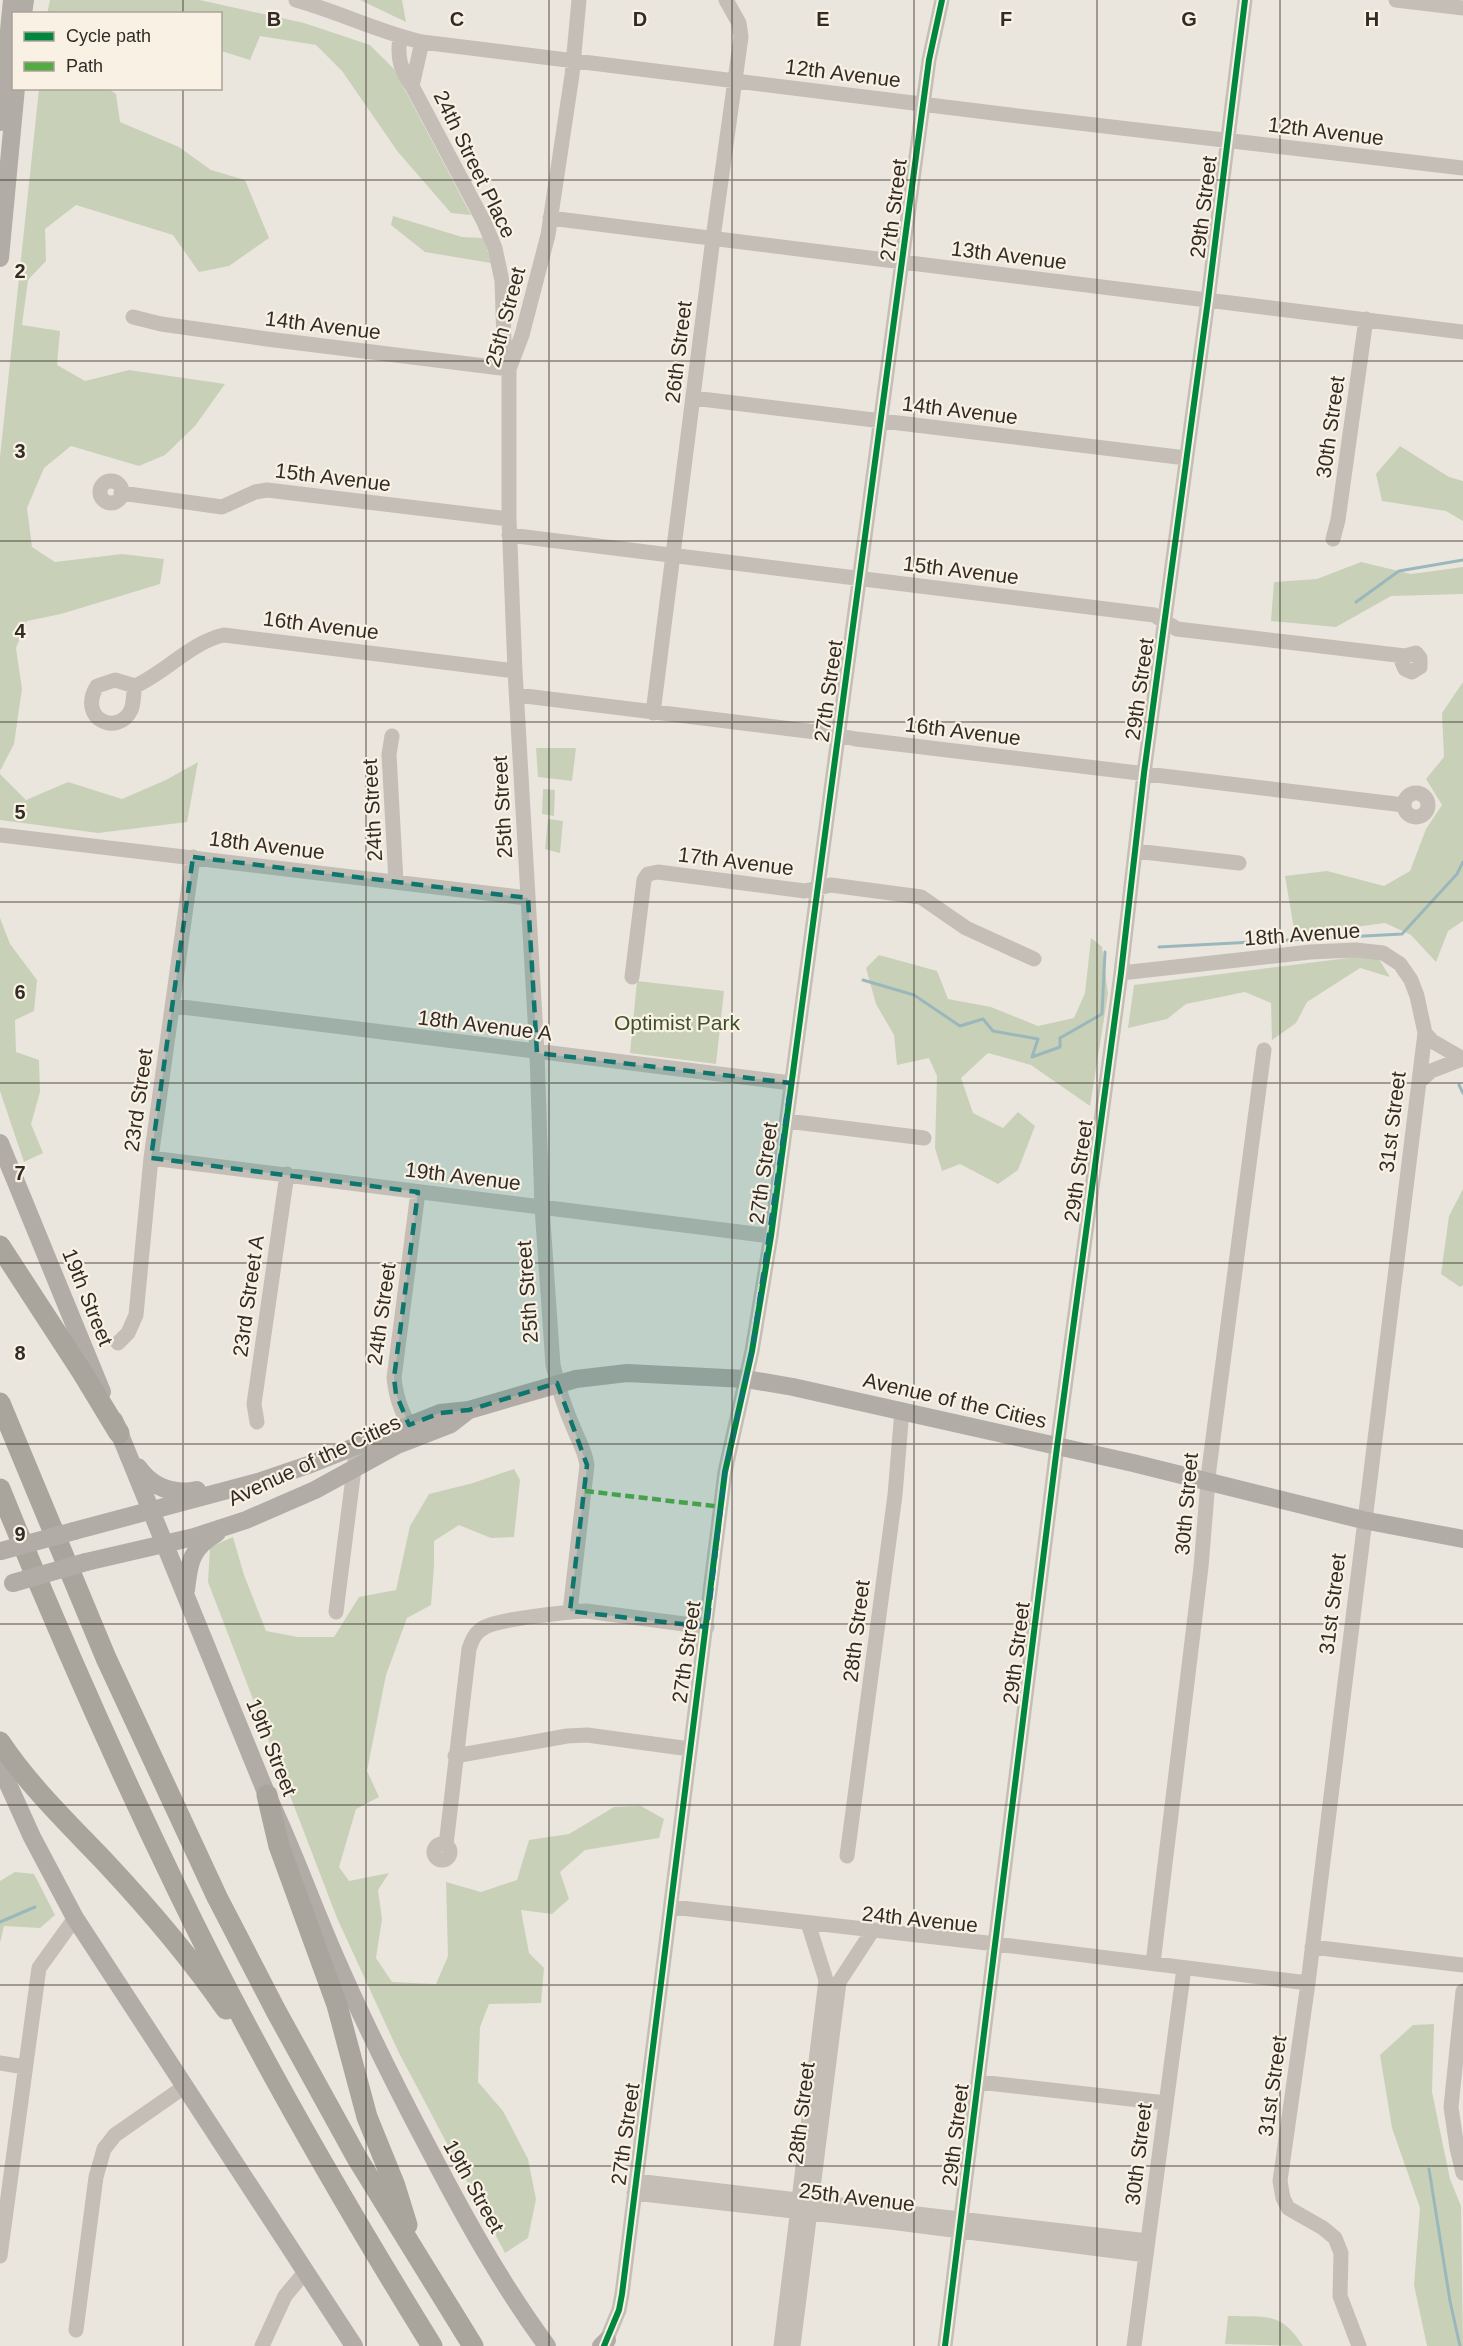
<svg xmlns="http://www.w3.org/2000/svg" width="1463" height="2346" viewBox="0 0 1463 2346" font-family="Arial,sans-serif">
<rect width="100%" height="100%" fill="#eae6de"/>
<path fill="#c9d0b8" d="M50,0H200L304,23L370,45L394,69L471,215L451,213L398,152L342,71L316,45L260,36L250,60L221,51L220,14H47Z
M360,0H402L406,22Z
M39,89H109L116,94L120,122L179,147L211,170L245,180L269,238L229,266L199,272L173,235L76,205L45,229L46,261L28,280L22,325L60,331L57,365L85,381L129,370L225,384L195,426L165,455L139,466L71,446L44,468L27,508L32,547L55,562L122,554L164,559L160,584L61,614L27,621L16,648L22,689L14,744L0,771V457Z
M393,216L462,237L484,238L491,263L425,252L391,225Z
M1400,446L1449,477L1463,481V521L1446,511L1382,501L1376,474Z
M1361,562L1411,574L1463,567V594L1391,596L1336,627L1271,621L1274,582L1317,579Z
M1463,682V921L1448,931L1436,962L1411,935L1385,923L1295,935L1285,876L1327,871L1384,886L1410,871L1426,829L1442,805L1426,779L1444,757L1442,713Z
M536,748H576L572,781L538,777Z
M198,762L187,822L98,833L0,820V774L26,800L68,782L122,799L166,780Z
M543,789L555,790L554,816L542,814Z
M548,819L563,821L560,853L545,849Z
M0,918L10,944L37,980L34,1011L15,1020L16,1052L39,1060L40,1092L31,1124L43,1153L24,1162L0,1091Z
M1091,938L1102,947L1108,994L1090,1106L1031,1065L988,1053L961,1078L973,1113L1003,1128L1018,1112L1035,1126L1018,1170L998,1184L960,1164L942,1171L935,1148L937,1076L929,1058L897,1065L894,1035L876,1004L866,968L879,955L937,971L948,999L991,1007L1038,1026L1074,1018L1085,993Z
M1364,956L1379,959L1390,977L1360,968L1307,1002L1296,1023L1272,1040L1271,1003L1245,992L1186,1004L1167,1019L1128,1028L1134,985Z
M637,981L724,991L716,1064L630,1053Z
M1463,1189V1285L1460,1287L1441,1274L1449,1216Z
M514,1469L520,1480L514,1537L491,1538L459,1525L434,1541V1566L431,1605L407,1618L386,1675L367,1771L379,1797L356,1809L339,1867L349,1881L389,1873L378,1890L382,1919L376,1958L392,1982L436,1984L448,1956L446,1882L481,1892L517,1880L529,1840L569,1834L614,1807L641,1806L664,1819L659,1838L585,1850L560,1872L569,1899L552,1914L521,1910L529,1953L544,1968L541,2003L489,2004L480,2027L478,2082L503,2111L528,2159L536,2199L528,2238L505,2253L399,2053L337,1918L208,1582L210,1547L233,1537L244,1575L266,1631L298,1637H334L359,1597L396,1590L410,1526L429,1494L473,1483Z
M15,1872L34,1874L55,1915L40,1928L4,1926L0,1943V1881Z
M1434,2024L1432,2092L1450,2179L1461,2206L1463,2346H1427L1414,2285L1420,2208L1392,2128L1380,2055L1413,2025Z
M1228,2316C1265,2317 1281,2311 1303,2346L1225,2344Z"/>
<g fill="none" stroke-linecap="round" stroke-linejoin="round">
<path stroke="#9ab8bb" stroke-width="3" d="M1356,602L1399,571L1463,560
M1159,947L1402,934L1457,874L1463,862
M863,980L914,995L960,1026L983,1019L993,1031L1038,1039L1032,1057L1060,1047V1038L1102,1014L1105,952
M1459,1085L1463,1093
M0,1922L35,1907
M1429,2169L1450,2301L1460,2346"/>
<path stroke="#c4beb7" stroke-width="15" d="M296,0C339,12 379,32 422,42L1010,115L1463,168
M1396,0L1463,8
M412,86L422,42
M550,218L1463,332
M133,317L161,324L267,339L509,369L504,341L502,281L495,248L484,222L412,86C400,69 397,57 400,37
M693,398L1186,458
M100 492a11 11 0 1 1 22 0a11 11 0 1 1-22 0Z
M121,493L222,507L255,492L267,490L509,519
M509,535L1154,615L1177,629L1405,656L1416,653L1420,658V667L1412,672L1405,669L1402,662L1405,656
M1333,539L1338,520L1366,319
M115,680L135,686C133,694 134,703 131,710C118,737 77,719 97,686Z
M135,686C165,673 191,642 224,635L515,671
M517,695L824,733L856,739L1404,805
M653,713L713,238L741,37L739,23L726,0
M392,736L389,754L396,882
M1404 805a12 12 0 1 1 24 0a12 12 0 1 1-24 0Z
M0,835L528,898
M1135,851L1239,863
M1121,973L1310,952L1356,950L1383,953L1400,964L1411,980L1417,996L1425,1033L1432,1041L1463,1059
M632,977L644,880L648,874L658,872L805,891L831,885L921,897L966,928L1034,959
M174,1006L791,1083
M1419,1082L1431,1071L1462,1059
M787,1121L924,1138
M151,1158L771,1236
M118,1343L128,1333L136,1315L151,1158L193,857
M257,1422L254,1404L287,1174
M416,1435C404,1419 396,1398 394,1378L418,1192
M570,1611L587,1465C585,1451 579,1442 574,1429C565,1409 558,1387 553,1365L542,1207L537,1053L515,671L509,519V369L522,335L548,235L572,75L579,0
M336,1612L357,1445
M455,1756L567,1736L587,1735L690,1749
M434 1852a8 8 0 1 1 16 0a8 8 0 1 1-16 0Z
M446,1845L469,1649C472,1640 475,1632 485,1627C499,1619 567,1612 586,1611L707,1627
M847,1856L895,1495L902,1410
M672,1907L996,1944L1308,1983
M1312,1947L1463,1965
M1153,1963L1201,1567L1209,1469L1264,1050
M1463,1991L1451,2107L1457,2148L1463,2173
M0,2063L24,2067
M979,2082L1166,2103
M636,2181L1148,2241
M634,2193L890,2222L1146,2255
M0,2256L39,1968L75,1918
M76,2330L96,2177L104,2149L115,2135L184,2087
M262,2346L285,2296L306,2271
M604,2346L619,2310L622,2294L725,1472L752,1351L771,1236L929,60L942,0
M781,2346L826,1980L808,1923
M793,2346L839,1982L873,1930
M945,2346L1057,1447L1121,973L1144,773L1208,300L1245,0
M1134,2346L1184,1968
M1359,2346L1340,2296L1341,2253L1335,2238L1323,2228L1288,2208L1283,2198L1280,2181L1308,1983L1425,1033"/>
<path stroke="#b2aca7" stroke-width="18" d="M23,14L25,0
M0,122L12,0
M0,258L16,88
M0,1143L102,1392
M114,1420L267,1795C292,1847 311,1901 334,1954C363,2021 396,2087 430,2151C465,2218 502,2285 547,2346
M138,1467C152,1487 172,1495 197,1490
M74,1531L258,1482L311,1464L440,1413L469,1410L576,1379L627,1373L746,1379L793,1387L1133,1463L1363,1520L1463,1539
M86,1562L194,1537L246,1520L315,1490L397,1445L451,1424L469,1410
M186,1590C189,1562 191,1548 217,1533
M0,1766L32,1837L75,1918L354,2346
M601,2346L607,2340"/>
<path stroke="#a9a59d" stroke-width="21" d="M0,1246L82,1372L119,1433
M0,1403L106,1658L217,1897L276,2011L357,2158L473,2346
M0,1489C55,1625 114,1759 178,1891C253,2047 341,2199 432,2346
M0,1742C30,1787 69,1824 106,1863C149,1909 190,1957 226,2009
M267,1795L279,1846L337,2005L367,2117L395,2186L407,2225"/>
<path stroke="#b2aca7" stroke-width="18" d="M1,1551L74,1531
M13,1583L86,1562"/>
<path stroke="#54ab44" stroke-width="4.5" stroke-dasharray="9 4.5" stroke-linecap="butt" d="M585,1491L722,1507"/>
<defs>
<path id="cycleway" d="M604,2346L619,2310L622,2294L725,1472L752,1351L771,1236L929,60L942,0
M945,2346L1057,1447L1121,973L1144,773L1208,300L1245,0"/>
</defs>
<use href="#cycleway" stroke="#f8f1e4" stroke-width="10"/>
<use href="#cycleway" stroke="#00873e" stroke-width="6"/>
</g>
<path fill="#0f766e" fill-opacity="0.2" stroke="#0f766e" stroke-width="4.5" stroke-dasharray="12 8" stroke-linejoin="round" d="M193,857L528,898L537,1053L791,1083L752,1351L725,1472L707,1627L570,1611L587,1465L557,1383L469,1410L440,1413L409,1425L396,1394L394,1378L418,1192L151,1158Z"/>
<path fill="none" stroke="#332c26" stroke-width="1.5" stroke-opacity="0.55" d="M183,0V14M366,0V2346M549,0V2346M732,0V2346M914,0V2346M1097,0V2346M1280,0V2346M183,88V2346M0,180H1463M0,361H1463M0,541H1463M0,722H1463M0,902H1463M0,1083H1463M0,1263H1463M0,1444H1463M0,1624H1463M0,1805H1463M0,1985H1463M0,2166H1463"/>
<g text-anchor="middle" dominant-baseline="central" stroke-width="4.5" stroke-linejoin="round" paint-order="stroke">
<g font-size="21" fill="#332c26" stroke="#f8f1e4">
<text transform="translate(843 73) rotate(7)">12th Avenue</text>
<text transform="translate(1326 131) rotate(7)">12th Avenue</text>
<text transform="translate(475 164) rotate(64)">24th Street Place</text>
<text transform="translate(1203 207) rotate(-83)">29th Street</text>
<text transform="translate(893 210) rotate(-83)">27th Street</text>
<text transform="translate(1009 255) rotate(7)">13th Avenue</text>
<text transform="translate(505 317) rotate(-75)">25th Street</text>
<text transform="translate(323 325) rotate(7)">14th Avenue</text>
<text transform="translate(678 352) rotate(-83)">26th Street</text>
<text transform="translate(960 410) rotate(7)">14th Avenue</text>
<text transform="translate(1330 427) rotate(-82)">30th Street</text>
<text transform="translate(333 477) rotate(7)">15th Avenue</text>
<text transform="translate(961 570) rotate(7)">15th Avenue</text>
<text transform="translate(321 625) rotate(7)">16th Avenue</text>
<text transform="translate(1139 689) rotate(-82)">29th Street</text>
<text transform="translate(828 691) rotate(-82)">27th Street</text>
<text transform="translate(963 731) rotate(7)">16th Avenue</text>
<text transform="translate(502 807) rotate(-93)">25th Street</text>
<text transform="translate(372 810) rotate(-93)">24th Street</text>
<text transform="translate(267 845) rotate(7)">18th Avenue</text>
<text transform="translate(736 861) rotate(7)">17th Avenue</text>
<text transform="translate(1302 934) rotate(-4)">18th Avenue</text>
<text transform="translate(485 1025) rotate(7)">18th Avenue A</text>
<text transform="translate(138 1100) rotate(-82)">23rd Street</text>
<text transform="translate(1392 1122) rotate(-83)">31st Street</text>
<text transform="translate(1078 1171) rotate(-82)">29th Street</text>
<text transform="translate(763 1173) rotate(-82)">27th Street</text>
<text transform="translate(463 1176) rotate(7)">19th Avenue</text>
<text transform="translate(527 1292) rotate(-94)">25th Street</text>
<text transform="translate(248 1296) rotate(-82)">23rd Street A</text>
<text transform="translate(88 1297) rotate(68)">19th Street</text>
<text transform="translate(381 1314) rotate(-82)">24th Street</text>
<text transform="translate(955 1400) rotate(13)">Avenue of the Cities</text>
<text transform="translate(314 1460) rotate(-25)">Avenue of the Cities</text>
<text transform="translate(1186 1504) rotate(-85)">30th Street</text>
<text transform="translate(1332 1604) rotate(-83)">31st Street</text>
<text transform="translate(856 1631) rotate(-83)">28th Street</text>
<text transform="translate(686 1652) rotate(-82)">27th Street</text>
<text transform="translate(1016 1653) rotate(-83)">29th Street</text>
<text transform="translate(272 1747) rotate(68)">19th Street</text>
<text transform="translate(920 1919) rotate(6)">24th Avenue</text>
<text transform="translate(1272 2086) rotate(-82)">31st Street</text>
<text transform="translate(801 2113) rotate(-83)">28th Street</text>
<text transform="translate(625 2134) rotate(-82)">27th Street</text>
<text transform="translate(955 2135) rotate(-83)">29th Street</text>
<text transform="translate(1138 2154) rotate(-83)">30th Street</text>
<text transform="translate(474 2186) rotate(61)">19th Street</text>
<text transform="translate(857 2197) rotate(7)">25th Avenue</text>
</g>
<g font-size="21" fill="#3f512a" stroke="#f8f1e4">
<text x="677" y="1022">Optimist Park</text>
</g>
</g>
<g font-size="20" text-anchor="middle" font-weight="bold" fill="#332c26" stroke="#f8f1e4" stroke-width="4.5" stroke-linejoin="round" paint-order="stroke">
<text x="274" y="26">B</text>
<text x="457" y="26">C</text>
<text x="640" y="26">D</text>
<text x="823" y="26">E</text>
<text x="1006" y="26">F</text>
<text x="1189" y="26">G</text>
<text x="1372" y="26">H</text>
<text x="20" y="278">2</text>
<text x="20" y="458">3</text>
<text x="20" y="638">4</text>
<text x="20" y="819">5</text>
<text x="20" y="999">6</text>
<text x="20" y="1180">7</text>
<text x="20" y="1360">8</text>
<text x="20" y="1541">9</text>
</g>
<rect x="12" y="12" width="210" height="78" fill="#f8f1e4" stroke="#a9a298" stroke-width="1.5"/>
<rect x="24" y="32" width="30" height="9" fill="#00873e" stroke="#a9a298" stroke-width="1.5"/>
<text x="66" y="42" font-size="18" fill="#332c26">Cycle path</text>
<rect x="24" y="62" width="30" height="9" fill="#54ab44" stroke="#a9a298" stroke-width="1.5"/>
<text x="66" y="72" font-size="18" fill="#332c26">Path</text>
</svg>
